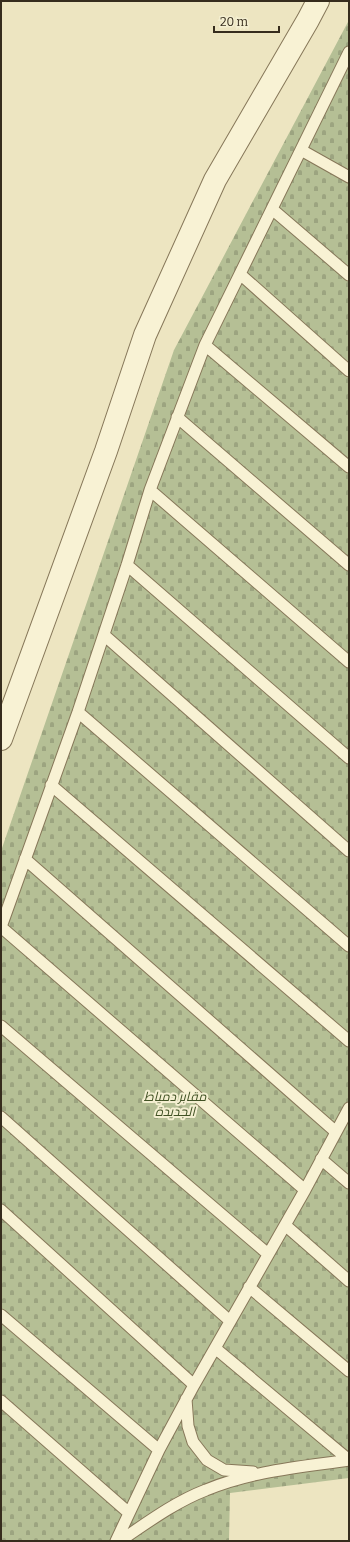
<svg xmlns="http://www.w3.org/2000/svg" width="350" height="1542" viewBox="0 0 350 1542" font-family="Bitter,Cairo,serif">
<defs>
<pattern id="cemetery-stones" width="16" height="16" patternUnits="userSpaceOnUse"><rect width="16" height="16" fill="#b5bf95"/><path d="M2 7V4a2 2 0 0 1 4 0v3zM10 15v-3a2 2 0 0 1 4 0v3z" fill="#9ca480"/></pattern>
</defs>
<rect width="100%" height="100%" fill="#ede5c1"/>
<path fill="url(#cemetery-stones)" d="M349,20V1478L230,1493L229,1541H1V851L174,350Z"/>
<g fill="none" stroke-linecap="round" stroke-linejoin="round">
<defs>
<path id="lane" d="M301,150L349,177
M272,209L349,275
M240,274L349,371
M205,345L349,467
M177,417L349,565
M150,490L349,662
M127,565L349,758
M104,635L349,851
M78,712L349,946
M51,785L349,1041
M25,859L336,1132
M1,927L78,712L127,565L150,490L205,345L349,52
M1,927L305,1190
M1,1026L268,1254
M1,1117L230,1321
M321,1159L349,1183
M1,1210L194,1385
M285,1225L349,1281
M249,1287L349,1371
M1,1315L159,1450
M215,1348L349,1460
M186,1399L188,1426L193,1442L207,1460L224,1470L253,1472
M1,1401L129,1513
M116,1541L159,1450L194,1385L305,1190L349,1108
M120,1541C148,1522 175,1502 206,1490C251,1471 301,1467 349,1460"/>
<path id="street" d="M1,739L106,451L145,335L215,180L308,20L318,1"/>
</defs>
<use href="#lane" stroke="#867759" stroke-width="13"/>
<use href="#street" stroke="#867759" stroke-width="24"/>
<use href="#lane" stroke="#f8f2d4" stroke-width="11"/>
<use href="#street" stroke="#f8f2d4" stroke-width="22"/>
</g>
<g text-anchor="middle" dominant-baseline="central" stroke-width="4" stroke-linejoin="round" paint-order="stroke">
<g font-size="13" font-style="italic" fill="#415224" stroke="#f4efd1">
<text x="175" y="1096">مقابر دمياط<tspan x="175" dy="15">الجديدة</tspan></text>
</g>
</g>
<rect width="350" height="1542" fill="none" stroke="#362c1d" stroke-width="4"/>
<path d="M214 26v6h65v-6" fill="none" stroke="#362c1d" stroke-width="2"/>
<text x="220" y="26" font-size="12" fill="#362c1d" stroke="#f4efd1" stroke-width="3" paint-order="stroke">20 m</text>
</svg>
